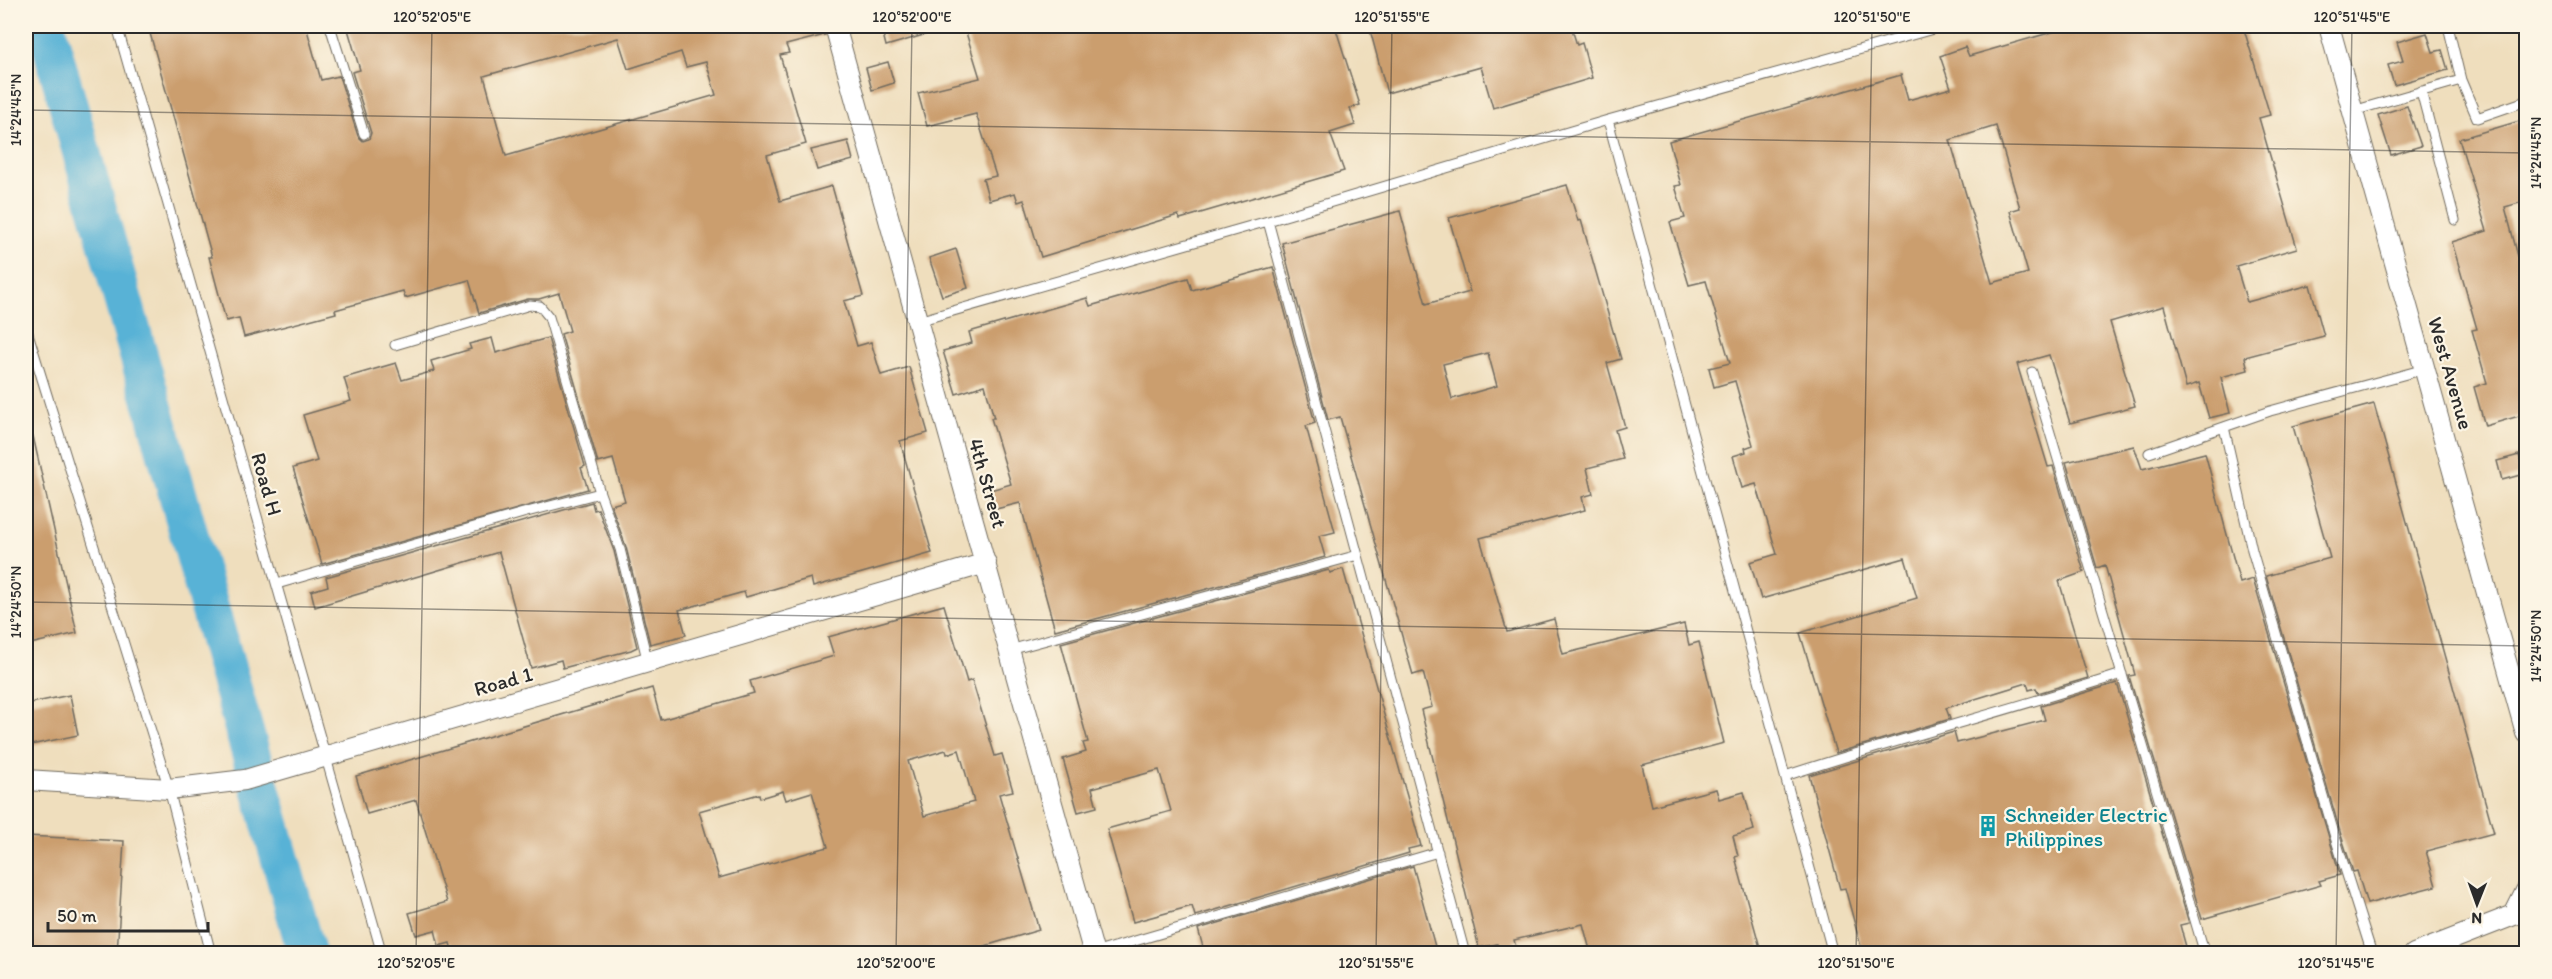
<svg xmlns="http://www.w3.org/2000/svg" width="2552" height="979" viewBox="0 0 2552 979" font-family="Itim,sans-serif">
<rect width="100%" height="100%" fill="#fcf5e5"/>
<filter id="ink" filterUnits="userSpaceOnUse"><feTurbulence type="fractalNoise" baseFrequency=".0167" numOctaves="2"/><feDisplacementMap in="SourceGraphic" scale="12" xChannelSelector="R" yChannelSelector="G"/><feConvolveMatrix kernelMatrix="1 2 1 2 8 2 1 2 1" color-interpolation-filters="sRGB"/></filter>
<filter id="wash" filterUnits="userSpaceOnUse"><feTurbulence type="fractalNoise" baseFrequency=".008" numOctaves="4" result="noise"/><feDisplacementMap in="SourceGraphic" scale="24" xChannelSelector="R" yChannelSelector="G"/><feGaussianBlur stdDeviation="1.35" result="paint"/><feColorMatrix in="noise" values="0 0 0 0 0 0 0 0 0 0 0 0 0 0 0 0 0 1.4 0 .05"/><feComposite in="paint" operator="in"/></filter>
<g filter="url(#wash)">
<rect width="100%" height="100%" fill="#efdebd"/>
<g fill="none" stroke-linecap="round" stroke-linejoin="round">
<path stroke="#59b2d6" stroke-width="39" d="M46,26L307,954"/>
</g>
<g id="blocks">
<path fill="#cb9e6e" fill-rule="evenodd" d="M148,26H306L321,80L339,76L358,136L363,141L369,139L371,133L352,72L360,70L347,26H823L825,35L786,45L789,53L780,55L806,144L767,155L780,201L832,186L863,296L844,301L857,346L871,342L881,375L909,367L928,433L900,441L932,553L813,587L811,578L746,597L744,592L679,610L686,635L650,644L626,547L611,505L625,501L613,459L598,463L561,334L570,331L559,293L539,299H528L479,313L469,280L405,298L403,291L335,310L336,313L244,337L239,318L226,321L209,257H212ZM618,38L628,69L681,52L686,67L706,62L716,95L506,156L484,76Z
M881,26H940L941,30L886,46Z
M964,26H1335L1360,105L1350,108L1355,125L1330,133L1344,171L1180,219L1178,215L1041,257L1024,200L1018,202L1015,193L989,200L983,179L996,176L976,114L927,126L918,93L980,78Z
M1369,26H1571L1577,45L1582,43L1592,78L1493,108L1481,67L1387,93Z
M2073,26H2243L2270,115L2259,118L2297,248L2236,266L2247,302L2310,285L2324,336L2245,357L2248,370L2221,377L2230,413L2209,418L2199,383L2186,387L2164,306L2110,322L2135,406L2070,423L2049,355L2017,364L2048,467L2053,466L2084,572L2059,581L2088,678L2038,693L2036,688L2029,690L2027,683L1946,708L1950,719L1836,753L1800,633L1917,598L1905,558L1761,599L1750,562L1777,554L1756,484L1742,488L1733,456L1746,452L1745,448L1753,445L1735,381L1714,387L1709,368L1730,363L1706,281L1689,285L1670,222L1685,218L1675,186L1681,185L1669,141L1901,75L1908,100L1951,88L1940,56L1965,47L1969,56ZM1996,126L2020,208L2010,211L2028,273L1992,283L1950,140Z
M2427,33L2433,52L2442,50L2448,70L2394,85L2388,65L2403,61L2397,42Z
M888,62L894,83L872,90L866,68Z
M2407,106L2421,146L2391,155L2378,115Z
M2526,119V201L2505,207L2518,256L2522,255L2526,269V414L2485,426L2474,387L2487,383L2472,330L2477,329L2452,242L2487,231L2459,139Z
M848,141L853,160L817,170L811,150Z
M1567,185L1578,221L1581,220L1621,359L1607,363L1625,427L1615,430L1623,459L1587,468L1593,494L1582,497L1585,510L1480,538L1507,632L1554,619L1563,654L1684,624L1689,645L1699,642L1724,743L1642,765L1652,806L1716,789L1719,799L1744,792L1754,830L1733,836L1738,856L1735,857L1761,951L1752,954H1591L1583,924L1514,940L1517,951L1506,954H1499L1497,944L1479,948L1421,710L1432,707L1423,672L1413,675L1340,417L1328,420L1282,243L1400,211L1426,304L1470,292L1449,218ZM1488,353L1497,386L1452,399L1443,364Z
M956,249L968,288L942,296L929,258Z
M1273,267L1315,423L1306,426L1335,532L1319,536L1325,557L1055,630L1020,503L992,510L987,491L1011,484L991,418H994L985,385L956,394L943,351L972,343L969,332L1087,298L1090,306L1188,278L1192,290Z
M492,338L496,353L548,338L585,466L581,468L588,489L322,564L293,468L317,461L303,415L351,401L344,378L396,363L402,380L434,371L431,361L471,349L469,344Z
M2374,404L2494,833L2426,851L2436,886L2367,904L2357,871L2353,872L2341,835L2266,576L2330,558L2293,426Z
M33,436L77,633L26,645V437Z
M2134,446L2142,469L2205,453L2240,583L2253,579L2340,875L2319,881L2321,885L2202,919L2129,676L2135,675L2105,565L2097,568L2066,462Z
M2519,455L2524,474L2502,480L2497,461Z
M592,502L594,510L598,509L614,551L637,647L631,650L563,668L561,660L531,668L499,552L315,607L311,591L328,586L326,577Z
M1343,569L1421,846L1408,849L1409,853L1195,916L1192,906L1133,922L1107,829L1171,811L1159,770L1092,788L1097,807L1078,812L1063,759L1086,752L1083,743L1088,742L1061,643L1329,570L1330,573Z
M944,605L967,682L972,680L995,756L1002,754L1013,791L999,794L1039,930L958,954H453L450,943L439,946L435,930L416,935L409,913L447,902L416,800L367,814L356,776L652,688L661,720L754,693L750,681L834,656L828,637ZM946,750L947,754L959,750L974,802L924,816L908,761ZM783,791L786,800L812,792L828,847L719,878L699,811L759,794L760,798Z
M2117,683L2189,923L2180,925L2188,954H1863L1845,888L1840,889L1809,775L1954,732L1957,743L2045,720L2041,706Z
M70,695L78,735L26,746V704Z
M26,836L124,841L117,954H26Z
M1413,866L1437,954H1211L1210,950L1204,951L1198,929Z"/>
</g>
</g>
<g filter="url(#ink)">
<use href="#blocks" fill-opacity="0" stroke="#706a5e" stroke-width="1.5"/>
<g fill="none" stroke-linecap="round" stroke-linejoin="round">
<defs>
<path id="service" d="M117,26L382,954
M330,26L364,134
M2448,26L2461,80L2477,118L2526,101
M2421,91L2455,220
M2353,111L2461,80
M1608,120L1833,954
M1268,221L1465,954
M918,321L1268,221L1608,120L1944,26
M26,327L169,789L211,954
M395,345L530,305L540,306L549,317L600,493
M2032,372L2205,954
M2149,453L2224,427
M277,584L523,513L600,493L620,549L648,663
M1010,650L1358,555
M1785,776C1897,739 2010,710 2122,674
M1094,953L1438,852
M2372,954L2335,837L2252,550L2224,427L2270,411L2425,369"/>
<path id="minor" d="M835,26L1094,954
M2329,26L2526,733
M26,780L169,789L245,780L986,563
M2414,954L2514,915L2526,891"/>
</defs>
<use href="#service" stroke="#706a5e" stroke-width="11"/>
<use href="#minor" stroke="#706a5e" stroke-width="22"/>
<use href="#service" stroke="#fff" stroke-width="9"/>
<use href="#minor" stroke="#fff" stroke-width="20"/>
</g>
</g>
<path fill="none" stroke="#2b2b2b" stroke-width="1.5" stroke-opacity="0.45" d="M26,110L2526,153M26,602L2526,646M416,954L432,26M896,954L912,26M1376,954L1392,26M1856,954L1872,26M2336,954L2352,26"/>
<defs>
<symbol id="building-bare" viewBox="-9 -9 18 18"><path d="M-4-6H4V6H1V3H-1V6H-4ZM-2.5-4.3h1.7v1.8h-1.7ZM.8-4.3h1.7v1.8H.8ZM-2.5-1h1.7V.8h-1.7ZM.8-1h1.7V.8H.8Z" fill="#0f9aa8" stroke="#fcf5e5" stroke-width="2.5" paint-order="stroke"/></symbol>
</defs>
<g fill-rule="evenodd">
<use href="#building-bare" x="1973" y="811" width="30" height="30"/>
</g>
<g text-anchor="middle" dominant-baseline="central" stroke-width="4.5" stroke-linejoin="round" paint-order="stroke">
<g font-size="21" fill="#2b2b2b" stroke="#fcf5e5">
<text transform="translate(2451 373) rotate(74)">West Avenue</text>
<text transform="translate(988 483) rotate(74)">4th Street</text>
<text transform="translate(267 484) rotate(74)">Road H</text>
<text transform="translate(503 681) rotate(-16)">Road 1</text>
</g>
<g font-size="21" fill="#0d838f" stroke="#fcf5e5" text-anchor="start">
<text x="2005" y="814">Schneider Electric<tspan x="2005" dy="24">Philippines</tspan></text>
</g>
</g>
<rect width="2552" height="979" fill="none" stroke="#fcf5e5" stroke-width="66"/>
<g transform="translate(2477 904) rotate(181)" stroke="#fcf5e5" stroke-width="4.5" paint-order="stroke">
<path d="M0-4.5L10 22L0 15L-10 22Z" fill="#2b2b2b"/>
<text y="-9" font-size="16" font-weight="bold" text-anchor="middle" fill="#2b2b2b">N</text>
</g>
<path d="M48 922v9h160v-9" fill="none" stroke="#2b2b2b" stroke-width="3"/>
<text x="57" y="922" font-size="18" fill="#2b2b2b" stroke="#fcf5e5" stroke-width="4.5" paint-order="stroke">50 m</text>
<rect x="33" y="33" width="2486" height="913" fill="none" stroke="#2b2b2b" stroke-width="2"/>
<g font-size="15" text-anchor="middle" fill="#2b2b2b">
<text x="432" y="22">120°52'05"E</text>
<text x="912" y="22">120°52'00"E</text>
<text x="1392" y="22">120°51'55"E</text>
<text x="1872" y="22">120°51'50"E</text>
<text x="2352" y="22">120°51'45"E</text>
<text transform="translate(16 110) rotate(-90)" y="5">14°24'45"N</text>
<text transform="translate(2536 153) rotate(-90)" y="5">14°24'45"N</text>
<text transform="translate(16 602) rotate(-90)" y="5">14°24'50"N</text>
<text transform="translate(2536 646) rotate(-90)" y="5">14°24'50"N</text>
<text x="416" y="968">120°52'05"E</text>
<text x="896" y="968">120°52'00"E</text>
<text x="1376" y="968">120°51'55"E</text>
<text x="1856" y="968">120°51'50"E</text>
<text x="2336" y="968">120°51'45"E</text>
</g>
</svg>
